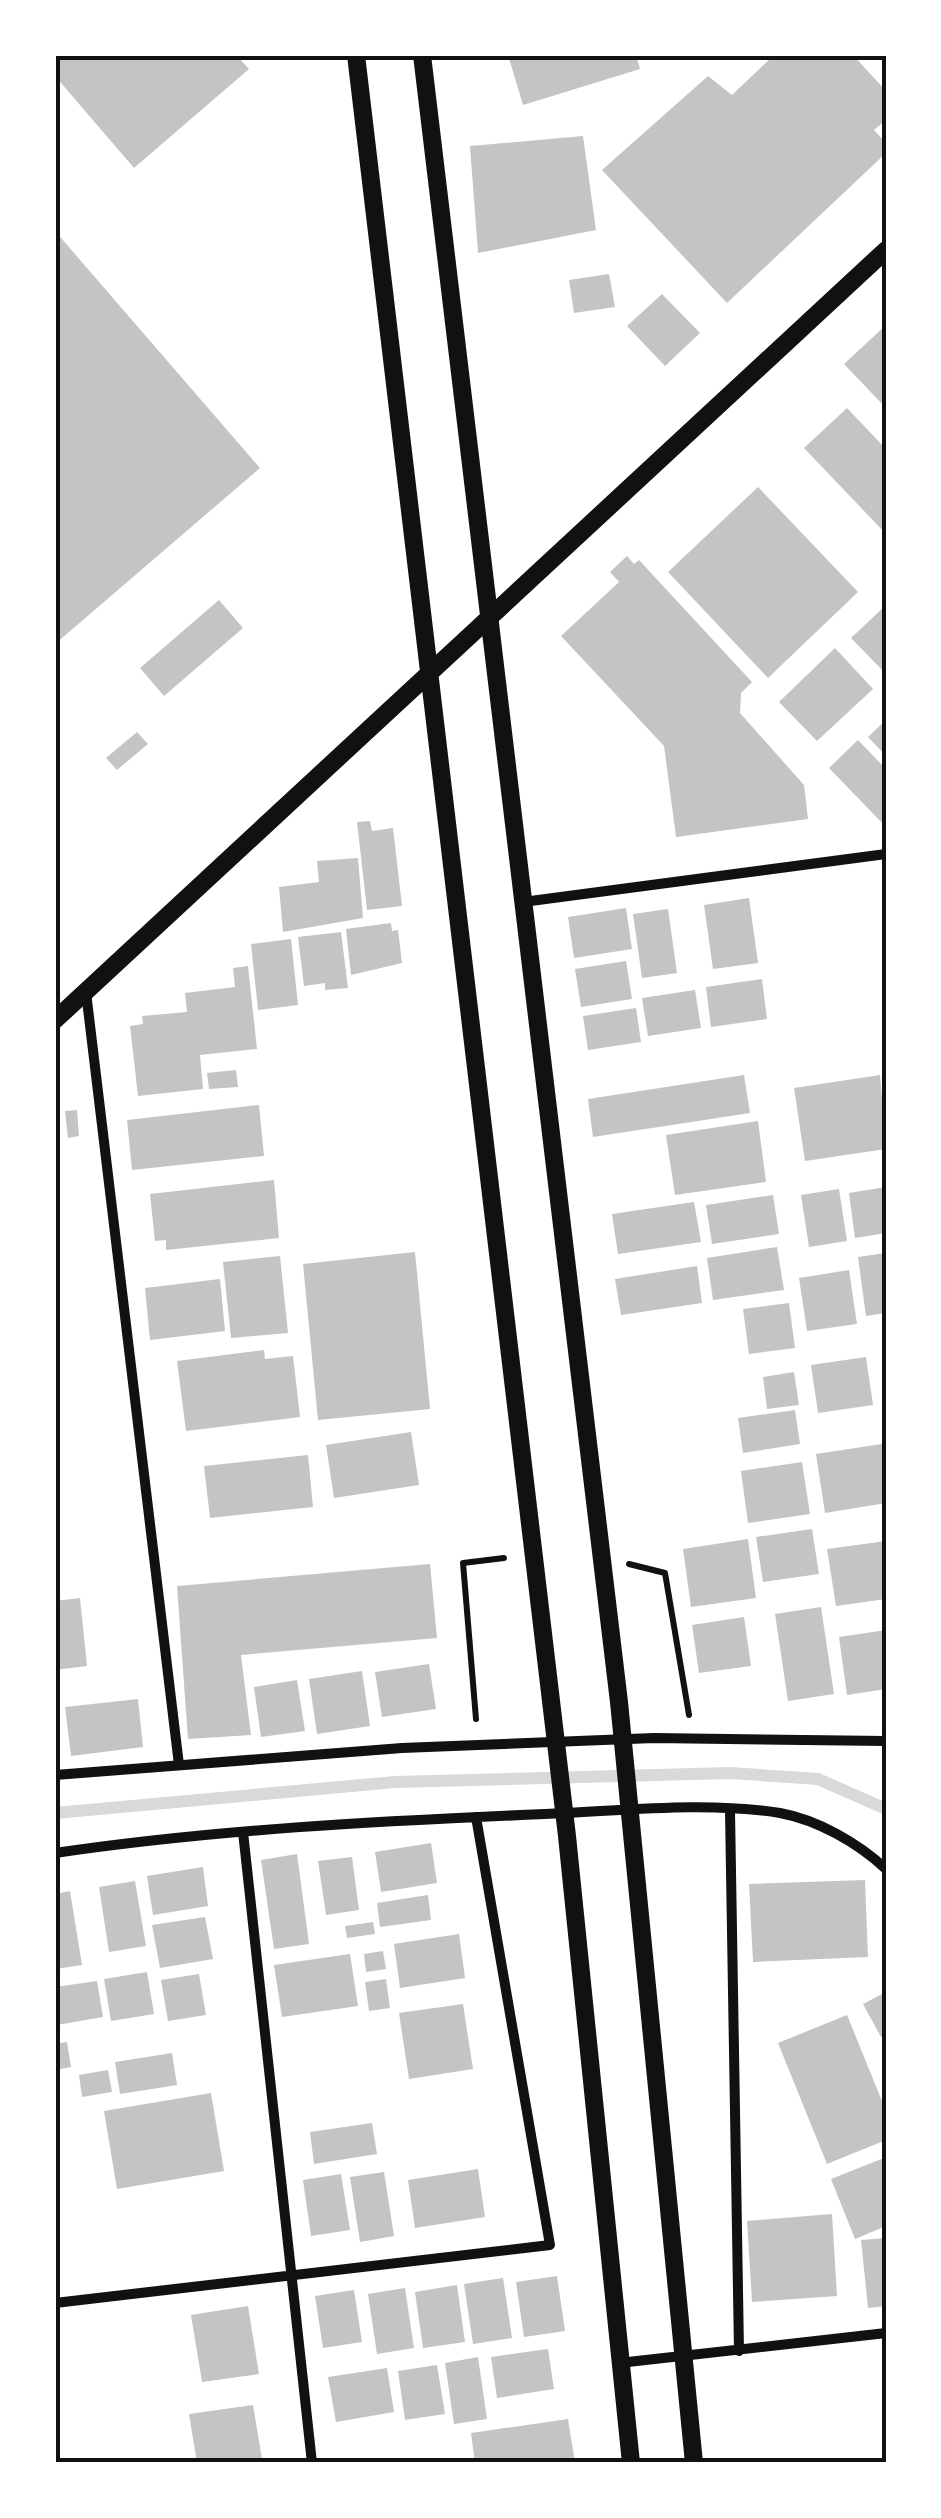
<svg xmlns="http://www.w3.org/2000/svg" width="941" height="2518" viewBox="0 0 941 2518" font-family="Cabin,sans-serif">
<rect width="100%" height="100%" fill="#fff"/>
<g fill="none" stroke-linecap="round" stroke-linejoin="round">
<path stroke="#d9d9d9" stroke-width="12" d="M55,1813L395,1782L730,1773L818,1779L886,1809"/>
</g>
<path fill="#c4c4c4" d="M55,55H236L249,69L134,168L55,76Z
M508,55H636L640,69L523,105Z
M774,55H853L886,91V120L874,130L886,143V153L727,303L602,170L708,76L732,95Z
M583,136L596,230L478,253L470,146Z
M55,231L260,468L55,644Z
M609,274L615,307L574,313L569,280Z
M662,294L700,333L665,366L627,326Z
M886,325V408L844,364Z
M847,408L886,449V534L804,448Z
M758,487L858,592L768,678L668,572Z
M627,556L634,564L639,560L752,682L741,693L740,713L804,785L808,819L676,837L664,746L561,636L619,582L610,572Z
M219,600L243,628L164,696L140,668Z
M886,605V674L851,638Z
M835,648L873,689L817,741L779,702Z
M886,720V756L868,737Z
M137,732L148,744L117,770L106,758Z
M858,740L886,769V827L829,768Z
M370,821L372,831L393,828L402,906L367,910L357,822Z
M358,858L363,918L283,932L279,887L319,882L317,861Z
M749,898L758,963L713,969L704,905Z
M626,908L632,949L574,958L568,917Z
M668,909L677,973L642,978L633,914Z
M391,923L392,931L398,930L402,963L351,975L346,929Z
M341,932L348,988L325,990V983L304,986L298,937Z
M291,939L298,1005L258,1010L251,944Z
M626,961L632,999L581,1007L575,969Z
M248,966L257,1049L200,1055L203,1089L138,1096L130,1026L143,1024L142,1016L187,1012L185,993L235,987L233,968Z
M762,979L767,1019L711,1027L706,987Z
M695,990L701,1028L648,1036L642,998Z
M636,1008L641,1042L588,1050L583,1016Z
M236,1070L238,1087L209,1089L207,1073Z
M744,1075L750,1113L593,1137L588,1099Z
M880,1075L886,1149L805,1161L794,1088Z
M259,1105L264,1156L132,1170L127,1120Z
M77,1110L79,1136L68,1138L65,1111Z
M758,1121L766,1182L675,1195L666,1135Z
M274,1180L279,1238L166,1250V1240L155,1241L150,1194Z
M886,1187V1233L855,1238L849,1193Z
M839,1189L847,1241L809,1247L801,1195Z
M773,1195L779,1234L712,1244L706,1205Z
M694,1202L701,1242L618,1254L612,1214Z
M777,1247L784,1290L713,1300L707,1258Z
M415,1252L430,1409L318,1420L303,1264Z
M886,1253V1313L866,1316L858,1257Z
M280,1256L288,1333L231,1338L223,1262Z
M697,1266L702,1303L621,1315L615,1279Z
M849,1270L857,1324L807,1331L799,1278Z
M220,1279L225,1331L150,1340L145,1288Z
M789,1303L795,1348L749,1354L743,1309Z
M264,1350L265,1359L293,1356L300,1417L186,1431L177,1361Z
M866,1357L873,1405L818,1413L811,1365Z
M794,1372L799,1405L767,1409L763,1377Z
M795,1410L800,1444L743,1453L738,1418Z
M411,1432L419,1485L334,1498L326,1445Z
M882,1444L886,1503L825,1513L816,1454Z
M308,1455L313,1507L210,1518L204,1466Z
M802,1462L810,1514L748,1523L741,1471Z
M812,1529L819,1574L763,1582L756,1537Z
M748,1539L756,1598L691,1607L683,1549Z
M886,1541V1599L836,1606L827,1549Z
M430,1564L437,1638L241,1655L251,1735L188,1739L177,1586Z
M80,1598L87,1666L55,1670V1601Z
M821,1607L834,1694L788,1701L775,1614Z
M744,1617L751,1666L699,1673L692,1625Z
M886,1630V1689L847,1695L839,1637Z
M429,1664L436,1709L382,1717L375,1672Z
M362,1671L370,1726L317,1734L309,1679Z
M297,1680L305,1731L261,1737L254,1687Z
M138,1699L143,1747L71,1756L65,1707Z
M431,1843L437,1883L381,1892L375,1852Z
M297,1854L309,1944L274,1949L261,1860Z
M352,1857L359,1910L326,1915L318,1861Z
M203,1867L208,1906L153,1915L147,1876Z
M865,1880L868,1957L753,1962L749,1884Z
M135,1881L146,1946L109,1952L99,1887Z
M70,1891L82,1965L55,1969V1894Z
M428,1895L431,1920L380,1927L377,1903Z
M205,1917L213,1959L160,1968L152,1925Z
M373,1922L375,1934L347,1938L345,1926Z
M459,1934L465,1978L400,1988L394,1944Z
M383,1951L386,1969L366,1972L364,1954Z
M350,1954L358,2006L282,2017L274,1965Z
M147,1972L154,2014L111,2021L104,1979Z
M199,1974L206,2015L168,2021L161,1980Z
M386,1979L390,2008L369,2011L365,1982Z
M97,1981L103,2017L57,2025L55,1987Z
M886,1992V2034L881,2037L863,2004Z
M463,2004L473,2069L409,2079L399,2013Z
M847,2015L886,2111V2140L827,2164L778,2043Z
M67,2042L71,2067L55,2070V2044Z
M172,2053L177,2085L120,2094L115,2062Z
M108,2070L112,2092L82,2097L79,2075Z
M211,2093L224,2171L117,2189L104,2111Z
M372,2123L377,2154L314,2164L310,2132Z
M884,2158L886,2226L855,2239L831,2179Z
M478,2169L485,2217L415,2228L408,2180Z
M384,2172L394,2236L360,2242L350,2177Z
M341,2174L350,2230L311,2236L303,2180Z
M832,2214L837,2296L752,2302L747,2221Z
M886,2238V2306L868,2308L861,2240Z
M557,2276L565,2331L524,2337L516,2282Z
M503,2278L512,2338L473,2344L464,2284Z
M457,2285L465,2342L423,2348L415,2292Z
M405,2288L414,2348L377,2354L368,2294Z
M354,2290L362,2342L323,2348L315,2296Z
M248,2306L259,2374L202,2382L191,2315Z
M548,2349L554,2389L497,2398L491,2357Z
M478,2357L487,2419L454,2424L445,2363Z
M437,2365L445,2414L405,2420L398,2371Z
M387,2368L394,2412L336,2422L328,2377Z
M253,2405L262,2459L197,2463L189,2414Z
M568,2419L575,2463H475L471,2433Z"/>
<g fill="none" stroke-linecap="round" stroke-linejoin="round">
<path stroke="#111" stroke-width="6" d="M629,1564L665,1573L689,1715
M476,1719L463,1563L504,1558"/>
<path stroke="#111" stroke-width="10" d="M523,902L886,854
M86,992L179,1765
M55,1775L402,1748L654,1738L886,1741
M730,1811L739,2351
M243,1832L312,2463
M55,1853C217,1829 382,1821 545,1814C622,1811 704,1801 780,1813C818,1820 858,1843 886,1869
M55,2303L550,2245L476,1817
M619,2363L886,2333"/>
<path stroke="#111" stroke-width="18" d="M356,55L567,1836L631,2463
M422,55L619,1702L694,2463
M55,1020L886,250"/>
</g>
<rect width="941" height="2518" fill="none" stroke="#ffffff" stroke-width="115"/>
<rect x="58" y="58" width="826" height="2402" fill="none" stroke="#111" stroke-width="4"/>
</svg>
